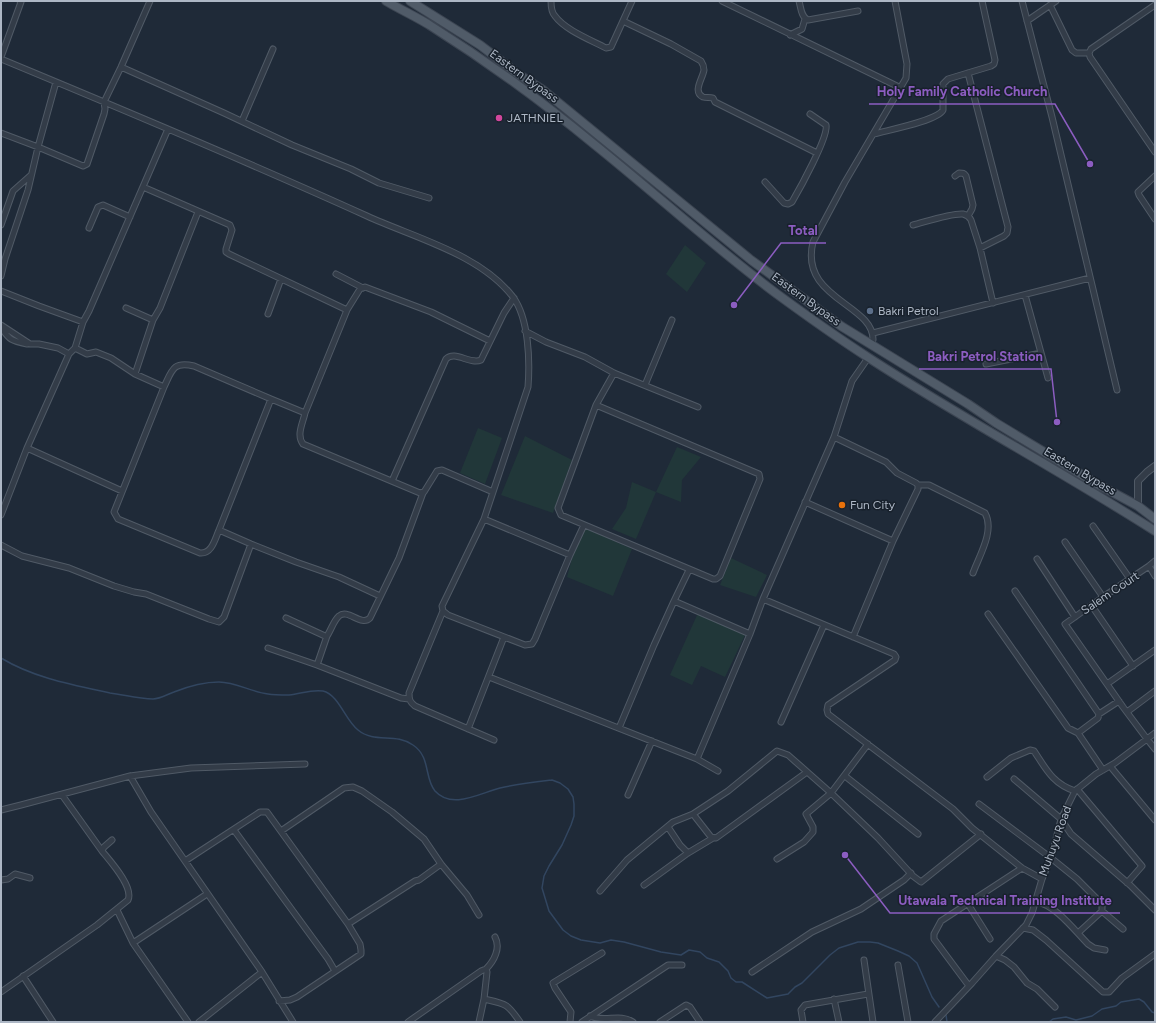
<svg xmlns="http://www.w3.org/2000/svg" width="1156" height="1023" viewBox="0 0 1156 1023" font-family="Figtree,sans-serif">
<rect width="100%" height="100%" fill="#1f2a38"/>
<path fill="#213739" d="M685,245L706,263L687,292L666,274Z
M478,428L502,438L485,484L460,473Z
M525,436L572,460L553,513L501,495Z
M677,447L701,457L682,480L681,502L656,492L636,539L612,529L626,508L632,482L656,492Z
M585,528L632,549L613,596L567,577L574,551Z
M731,558L767,575L756,597L720,585Z
M698,613L745,635L725,677L701,666L692,685L670,675Z"/>
<g fill="none" stroke-linecap="round" stroke-linejoin="round">
<path stroke="#324660" stroke-width="1.5" d="M1,658C34,678 73,685 110,693C125,695 139,699 153,699C160,699 168,694 174,692C189,686 203,682 219,682C236,682 251,692 268,694C274,695 283,695 289,695C301,694 311,689 323,691C339,695 345,720 358,730C375,744 395,732 413,745C431,757 424,778 435,791C452,810 480,793 500,788C517,784 535,782 552,780L560,783L568,789L573,797L574,804V816L571,825L562,845L549,866L544,876L542,888L549,911L563,930L571,936L581,940L600,943L611,940L624,942L661,952L681,955L689,950L700,952L707,958L719,962L728,971L731,978L736,982H742L767,998L788,994L795,987L802,983L830,955L839,948L858,942H870L878,943L898,951L909,956L917,963L932,997L939,1007
M946,1015L947,1022
M1049,1022L1053,1019L1066,1017L1076,1020L1092,1016L1102,1009L1116,1006L1121,1002L1139,999L1144,1002L1152,1012L1155,1013"/>
<defs>
<path id="minor" d="M551,1C551,6 552,13 555,16C565,30 591,40 606,48L611,47L632,1
M722,1L901,88
M799,1C801,8 801,17 808,20L858,11
M1022,1L1052,117L1117,390
M1050,5L1072,50L1076,53H1089
M1155,5L1091,49L1089,53L1090,57L1155,152
M623,21L671,44L701,61C703,64 704,67 704,70C703,78 692,92 703,97C706,98 710,97 713,98L715,102L817,153
M1027,21L1056,1
M790,35L802,29L805,19
M1,57L21,2L20,1
M1,59C124,110 246,161 367,216C415,238 480,254 513,297C529,319 530,361 528,387L484,519L570,555L584,525
M121,67L224,113L292,145L351,169L379,183L429,198
M968,73L1008,227L1007,233L1004,236L980,248
M242,121L273,49
M1,133L38,147L83,166L87,164L104,114L105,109L104,102L121,67L150,1
M874,134C888,130 937,121 943,110V84L948,79L991,66L994,64L995,60L982,1
M955,176L959,173C963,173 964,173 966,176L973,205L972,209L968,216
M1155,176L1138,192L1139,195L1155,219
M765,182L784,203L788,204L792,202C799,190 829,136 826,125L810,114
M143,187L230,225L232,230L226,249V252L229,254L347,310L305,413
M1,225L13,191L31,175
M913,225C925,222 951,213 963,214C967,215 969,216 971,220L980,248L993,303
M89,228L98,207L103,205L130,217
M336,274L363,288
M1,276L5,259L28,190L38,147L56,82
M1,291L39,306L83,322
M1025,295L1048,378
M126,308L153,320
M347,310L360,289L365,287L431,312L490,341
M268,314L281,279
M1,325L30,344H39L58,348L69,354
M1,327C9,340 12,341 27,344
M525,331L546,342L585,357L614,373L698,407
M873,333L1090,278
M869,344L873,340C874,304 799,299 813,242L845,182L906,78L907,64L895,1
M75,348L83,322L89,311L168,129
M986,364L1041,353
M135,374L153,320L160,308L198,212
M645,385L672,320
M271,399L194,366C173,361 172,370 164,387L114,512L118,519L200,553C212,554 215,539 219,530L271,399L305,413C303,423 296,435 303,444L420,493L424,492L437,471L442,470L493,492
M596,405L558,508L561,515L713,579H716L720,576L760,479L759,474L596,405L614,373
M834,437L886,462L897,473L916,483L918,485V489L893,541L853,637
M27,448L122,491
M392,481L446,359C455,350 470,365 481,360L504,313L514,298
M918,485H929L985,513C995,531 979,556 973,573
M805,502L893,541
M1,515L27,448L69,354L75,348L87,354L96,352L111,358L135,374L164,387
M484,519L442,606L443,611L448,615L525,645L532,644L535,639L570,555
M1093,526L1130,579
M219,530L251,544L296,562L339,577L380,596
M1065,542L1103,597
M1,545L22,556L69,568L114,586L134,592L146,594L209,619L219,622L224,617L251,544
M1037,559L1075,617
M1155,561L1149,566L1103,597L1065,624L1123,707L1147,739L1155,733
M1149,566L1155,576
M689,570L674,601L750,634L763,599L834,437L852,381L868,358
M1015,591L1099,714L1098,718L1078,733L1103,770
M763,599L894,654L896,657L895,660L828,705L827,710L828,714L953,809L972,828L1022,868L1042,879
M1092,606L1133,666
M443,611L409,693C409,700 410,702 415,706L494,740
M988,614L1068,728L1078,733
M286,618L325,636H327C331,630 334,620 339,616C348,608 361,627 370,618L399,558L423,493
M268,648L317,665L401,698L409,699
M317,665L327,636
M489,677L697,759L718,771
M1107,684L1155,650
M1127,712L1155,691
M1099,714L1119,701
M781,722L824,625
M619,728L654,645L674,601
M468,729L504,637
M697,759L750,634
M1110,766L1155,820
M130,776L151,812L262,972L293,1022
M845,776L918,834
M987,777L1011,758L1030,750L1034,751C1046,769 1053,784 1075,791
M1014,779L1061,819L1071,834L1130,885L1155,910
M1077,789L1142,866L1127,883
M62,795L102,851
M628,795L652,741
M979,804L1051,858L1077,879L1100,902L1102,906V911
M1,810L21,805L130,776L191,768L305,764
M693,814L711,837L716,838L807,772
M668,827L680,845L688,853
M234,830L287,903L328,959L335,971
M281,831L344,788L353,787L362,791L392,812L424,839L441,864L467,895L479,915
M777,859L804,842L813,832V827L806,814L831,793L868,744
M185,861L260,812H267L348,924L360,944L361,950V954L297,997L290,1000L279,1001
M1,880L8,879L15,874L30,878
M644,885L688,853L713,838
M600,891L627,860L673,822L693,814L728,791L777,751L788,755L831,793L878,838L913,876L921,882L981,834
M1036,902C1055,904 1075,931 1088,944L1094,948L1105,950
M968,904L990,939
M117,910L133,943L188,1022
M1102,911L1123,929
M348,924L415,881L419,880L441,864
M1023,928L1033,930L1046,940L1103,992H1109L1122,978L1155,954
M1078,933L1102,911
M133,943L207,894
M996,956L1005,960L1014,967L1027,983L1037,989L1055,1007
M864,960L873,1022
M898,965L908,1022
M486,969C494,961 501,948 495,937
M752,972L812,932L861,909L904,880L911,873
M23,976L53,1022
M969,986L934,939V934L941,921L1022,868
M1,992L97,925L128,900C134,887 110,861 102,851L104,847L112,840
M834,999L839,1022
M590,1016C605,1023 619,1013 633,1022
M199,1022L262,972
M408,1022L481,971L486,969L487,972L484,999C506,1004 507,1003 520,1022
M479,1022L484,999
M570,1022L571,1012L555,988L553,983L602,953
M582,1022L668,965H682
M660,1022L686,1005L690,1007L700,1022
M803,1022L801,1010L805,1005L868,994
M935,1022L972,983L996,956L1026,925L1032,913L1042,879L1051,858L1061,819L1075,791L1096,774L1115,763L1147,739L1155,749"/>
<path id="tertiary" d="M1138,506V481L1147,472L1155,466"/>
<path id="primary" d="M386,1C401,10 417,17 431,26C488,62 543,102 595,145C656,194 714,247 777,294C807,316 838,338 869,358C963,419 1061,471 1155,531
M410,1L480,45L518,74L543,90L751,260L841,326L968,404L996,423L1097,484L1138,506L1155,519"/>
</defs>
<use href="#minor" stroke="#505a66" stroke-width="7"/>
<use href="#tertiary" stroke="#505a66" stroke-width="8"/>
<use href="#primary" stroke="#3c4552" stroke-width="10"/>
<use href="#minor" stroke="#333c48" stroke-width="5"/>
<use href="#tertiary" stroke="#333c48" stroke-width="6"/>
<use href="#primary" stroke="#505b68" stroke-width="8"/>
</g>
<circle fill="#d1479c" stroke="#18212c" stroke-width="1.5" cx="499" cy="118" r="4"/>
<circle fill="#5c6f8a" stroke="#18212c" stroke-width="1.5" cx="870" cy="311" r="4"/>
<circle fill="#e8710a" stroke="#18212c" stroke-width="1.5" cx="842" cy="505" r="4"/>
<g text-anchor="middle" dominant-baseline="central" stroke-width="3" stroke-linejoin="round" paint-order="stroke">
<g font-size="12" fill="#adb7c5" stroke="#18212c">
<text transform="translate(524 76) rotate(36)">Eastern Bypass</text>
<text transform="translate(806 299) rotate(36)">Eastern Bypass</text>
<text transform="translate(1080 471) rotate(31)">Eastern Bypass</text>
<text transform="translate(1110 593) rotate(-34)">Salem Court</text>
<text transform="translate(1055 841) rotate(-70)">Muhuyu Road</text>
</g>
<g font-size="12" fill="#adb7c5" stroke="#18212c" text-anchor="start">
<text x="507" y="118">JATHNIEL</text>
<text x="878" y="311">Bakri Petrol</text>
<text x="850" y="505">Fun City</text>
</g>
</g>
<path fill="none" stroke="#8c5dc1" stroke-width="1.5" d="M1090 164L1055 104H869M734 305L781 243H826M1057 422L1051 369H919M845 855L890 913H1120"/>
<g fill="#8c5dc1" stroke="#18212c" stroke-width="1.5">
<circle cx="1090" cy="164" r="4"/>
<circle cx="734" cy="305" r="4"/>
<circle cx="1057" cy="422" r="4"/>
<circle cx="845" cy="855" r="4"/>
</g>
<g font-size="13" text-anchor="middle" font-weight="bold" fill="#8c5dc1" stroke="#18212c" stroke-width="3" stroke-linejoin="round" paint-order="stroke">
<text x="962" y="96">Holy Family Catholic Church</text>
<text x="803" y="235">Total</text>
<text x="985" y="361">Bakri Petrol Station</text>
<text x="1005" y="905">Utawala Technical Training Institute</text>
</g>
<rect width="1156" height="1023" fill="none" stroke="#adb7c5" stroke-width="4"/>
</svg>
